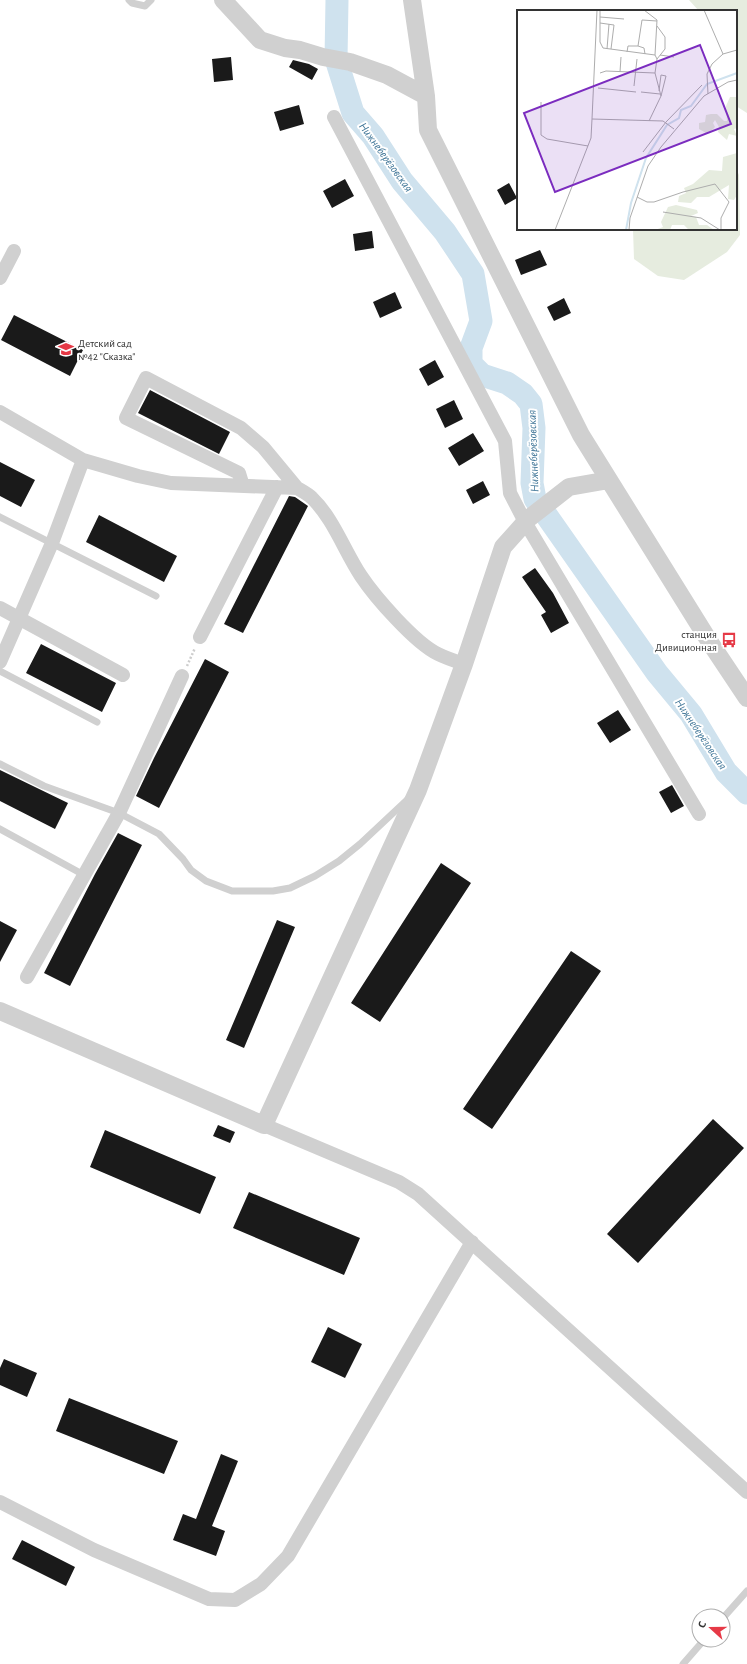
<svg xmlns="http://www.w3.org/2000/svg" width="747" height="1664" viewBox="0 0 747 1664" font-family="'Alegreya Sans',sans-serif">
<rect width="100%" height="100%" fill="#fff"/>
<path fill="#e6ecdf" d="M689,0H747V113L736,106V11H699Z
M736,168L739,175L740,235L727,252L684,280L658,276L634,259L633,229H736Z"/>
<g fill="none" stroke-linecap="round" stroke-linejoin="round">
<path stroke="#cfe2ee" stroke-width="23" d="M337,0L336,59L353,113L373,136L402,181L445,232L473,274L481,321L471,348V364L482,375L507,383L523,394L531,404L534,428L532,483L535,499L657,673L691,714L726,772L747,793"/>
</g>
<path fill="#1a1a1a" d="M231,57L233,80L214,82L212,59Z
M293,60L309,64L318,69L312,80L289,67Z
M299,105L304,124L280,131L274,112Z
M345,179L354,196L332,208L323,191Z
M509,183L517,198L505,205L497,190Z
M372,231L374,248L355,251L353,234Z
M540,250L547,265L521,275L515,260Z
M395,292L402,308L380,318L373,302Z
M564,298L571,313L554,321L547,307Z
M14,315L83,350L70,376L1,340Z
M435,360L444,377L428,386L419,369Z
M150,390L230,432L219,454L138,413Z
M454,400L463,419L445,428L436,409Z
M473,433L484,451L459,466L448,448Z
M0,462L35,480L21,507L0,496Z
M483,481L490,495L473,504L466,490Z
M289,496L295,497L308,506L243,633L224,624Z
M99,515L177,556L164,582L86,542Z
M535,568L553,593L569,623L551,633L541,615L546,612L522,577Z
M41,644L116,683L102,712L26,673Z
M205,659L229,672L159,808L136,796L154,758Z
M618,710L631,730L610,743L597,723Z
M0,770L68,803L55,829L0,801Z
M672,785L684,806L671,813L659,792Z
M118,833L142,845L70,986L44,973L95,874Z
M441,863L471,883L380,1022L351,1003Z
M277,920L295,927L244,1048L226,1040Z
M0,921L17,930L0,962Z
M571,951L601,971L492,1129L463,1109Z
M713,1119L744,1148L638,1263L607,1234Z
M218,1125L235,1132L230,1143L213,1136Z
M105,1130L216,1177L200,1214L90,1167Z
M249,1192L360,1238L344,1275L233,1228Z
M328,1327L362,1344L345,1378L311,1362Z
M4,1359L37,1373L27,1397L0,1385V1368Z
M69,1398L178,1441L164,1474L56,1431Z
M221,1454L238,1461L212,1526L225,1531L216,1556L173,1540L183,1514L196,1519Z
M22,1540L75,1567L66,1586L12,1559Z"/>
<g fill="none" stroke-linecap="round" stroke-linejoin="round">
<path stroke="#cdcdcd" stroke-width="2.5" stroke-dasharray="2 2" stroke-linecap="butt" d="M187,666L195,648"/>
<path stroke="#d0d0d0" stroke-width="7" d="M129,0L132,3L145,6L151,0
M0,517L156,596
M0,671L97,722
M0,764L44,786L119,813L159,834L183,859L191,870L206,881L232,891H273L290,888L315,876L339,861L360,844L407,800
M0,829L84,875
M723,1618L747,1591
M683,1664L704,1640"/>
<path stroke="#d0d0d0" stroke-width="14" d="M334,117L505,441L510,493L525,522L699,814
M0,278L14,251
M0,412L83,460L138,476L171,483L297,488C302,491 308,494 312,498C333,518 345,552 361,576C375,597 415,643 438,654C446,658 455,661 464,664
M243,486L239,473L126,418L146,378L241,428L263,447L297,488
M0,608L123,675
M200,637L277,487
M0,662L52,543L83,460
M27,977L119,813L182,676
M264,1125L399,1182L418,1194L747,1492
M0,1502L94,1550L209,1599L235,1600L261,1584L288,1556L472,1242"/>
<path stroke="#d0d0d0" stroke-width="18" d="M223,0L260,40L285,48L300,50L323,57L350,62L387,75L426,96
M412,0L426,96L428,130L581,435L711,644L747,698
M0,1011L264,1125L418,790L464,664L503,547L528,519L569,487L609,480"/>
</g>
<defs>
<symbol id="school-bare" viewBox="-9 -9 18 18"><path d="M0-5L7-2L0 1L-7-2ZM-4 1L0 2.5L4 1V4Q0 6-4 4Z" fill="#e63946" stroke="#fff" stroke-width="2.5" paint-order="stroke"/></symbol>
<symbol id="bus-bare" viewBox="-9 -9 18 18"><path d="M-5-6H5V4H4V6H2V4H-2V6H-4V4H-5ZM-3.5-4V0h7V-4ZM-3.5 1.2v1.5H-2V1.2ZM2 1.2v1.5H3.5V1.2Z" fill="#e63946" stroke="#fff" stroke-width="2.5" paint-order="stroke"/></symbol>
</defs>
<g fill-rule="evenodd">
<use href="#school-bare" x="55" y="338" width="22" height="22"/>
<use href="#bus-bare" x="718" y="629" width="22" height="22"/>
</g>
<g text-anchor="middle" dominant-baseline="central" stroke-width="4" stroke-linejoin="round" paint-order="stroke">
<g font-size="11" fill="#333" stroke="#fff" text-anchor="start">
<text x="78" y="343">Детский сад<tspan x="78" dy="13">№42 "Сказка"</tspan></text>
<text x="717" y="634" text-anchor="end">станция<tspan x="717" dy="13">Дивиционная</tspan></text>
</g>
<g font-size="12" font-style="italic" fill="#3f7597" stroke="#fff">
<text transform="translate(386 157) rotate(54)">Нижнеберёзовская</text>
<text transform="translate(533 451) rotate(-92)">Нижнеберёзовская</text>
<text transform="translate(701 734) rotate(56)">Нижнеберёзовская</text>
</g>
</g>
<g transform="translate(517 10)">
<rect width="220" height="220" fill="#fff"/>
<path d="M213,87H220V118L217,119L220,126L212,124L210,130L201,122L202,117L198,110L196,113L198,117L195,120L189,123L182,119V113L188,112L189,105L194,104H200L207,111H210L209,96ZM220,143V185L217,190L211,189L212,175L192,187H180L174,193L161,192L162,186L169,183L167,178L176,174L192,160L205,161L206,147ZM159,195L180,200L181,203L174,206L179,207L182,215H190L197,220H172L167,215H155L153,220H138L146,217L144,212L151,197Z" fill="#e6ecdf"/>
<path fill="none" stroke="#cfe2ee" stroke-width="2" d="M109,220L114,193L129,148L150,115L162,108L164,100L174,96L190,74L220,63"/>
<path fill="none" stroke="#adadad" stroke-width="1" d="M80,0L75,109L146,111L157,119M83,0V32L86,38L138,45L140,49M127,0L140,10L138,45M187,0L206,44L195,54L190,64L191,84M83,7L107,9M83,13L97,15L94,39M121,36L125,10L140,11M90,39L92,14M110,42L111,36H121L127,38L128,44M206,44L220,40M143,45L157,47M103,62L104,47M83,63L89,61L138,63M117,76L120,49M81,78L119,82M142,81L144,65L149,66L144,86M124,82L143,84M24,92V125L30,129L71,136M132,111L144,86L138,63L140,49L148,39V27L140,16M126,142L149,112L185,75M120,187L130,192H137L166,182L198,174L212,192L204,208V220M146,202L184,208L203,220M38,220L74,128L75,109M112,220L113,208L131,156L144,137L187,86L211,72L220,70"/>
<path fill="#7b2cbf" fill-opacity="0.15" stroke="#7b2cbf" stroke-width="2" d="M183,35L214,114L38,182L7,103Z"/>
<rect width="220" height="220" fill="none" stroke="#333" stroke-width="2"/>
</g>
<g transform="translate(711 1628) rotate(291)"><circle r="19" fill="#ffffff" stroke="#adadad"/>
<path d="M0-3L7 15L0 10L-7 15Z" fill="#e63946"/>
<text y="-6" font-size="11" font-weight="bold" text-anchor="middle" fill="#333333">С</text>
</g>
</svg>
